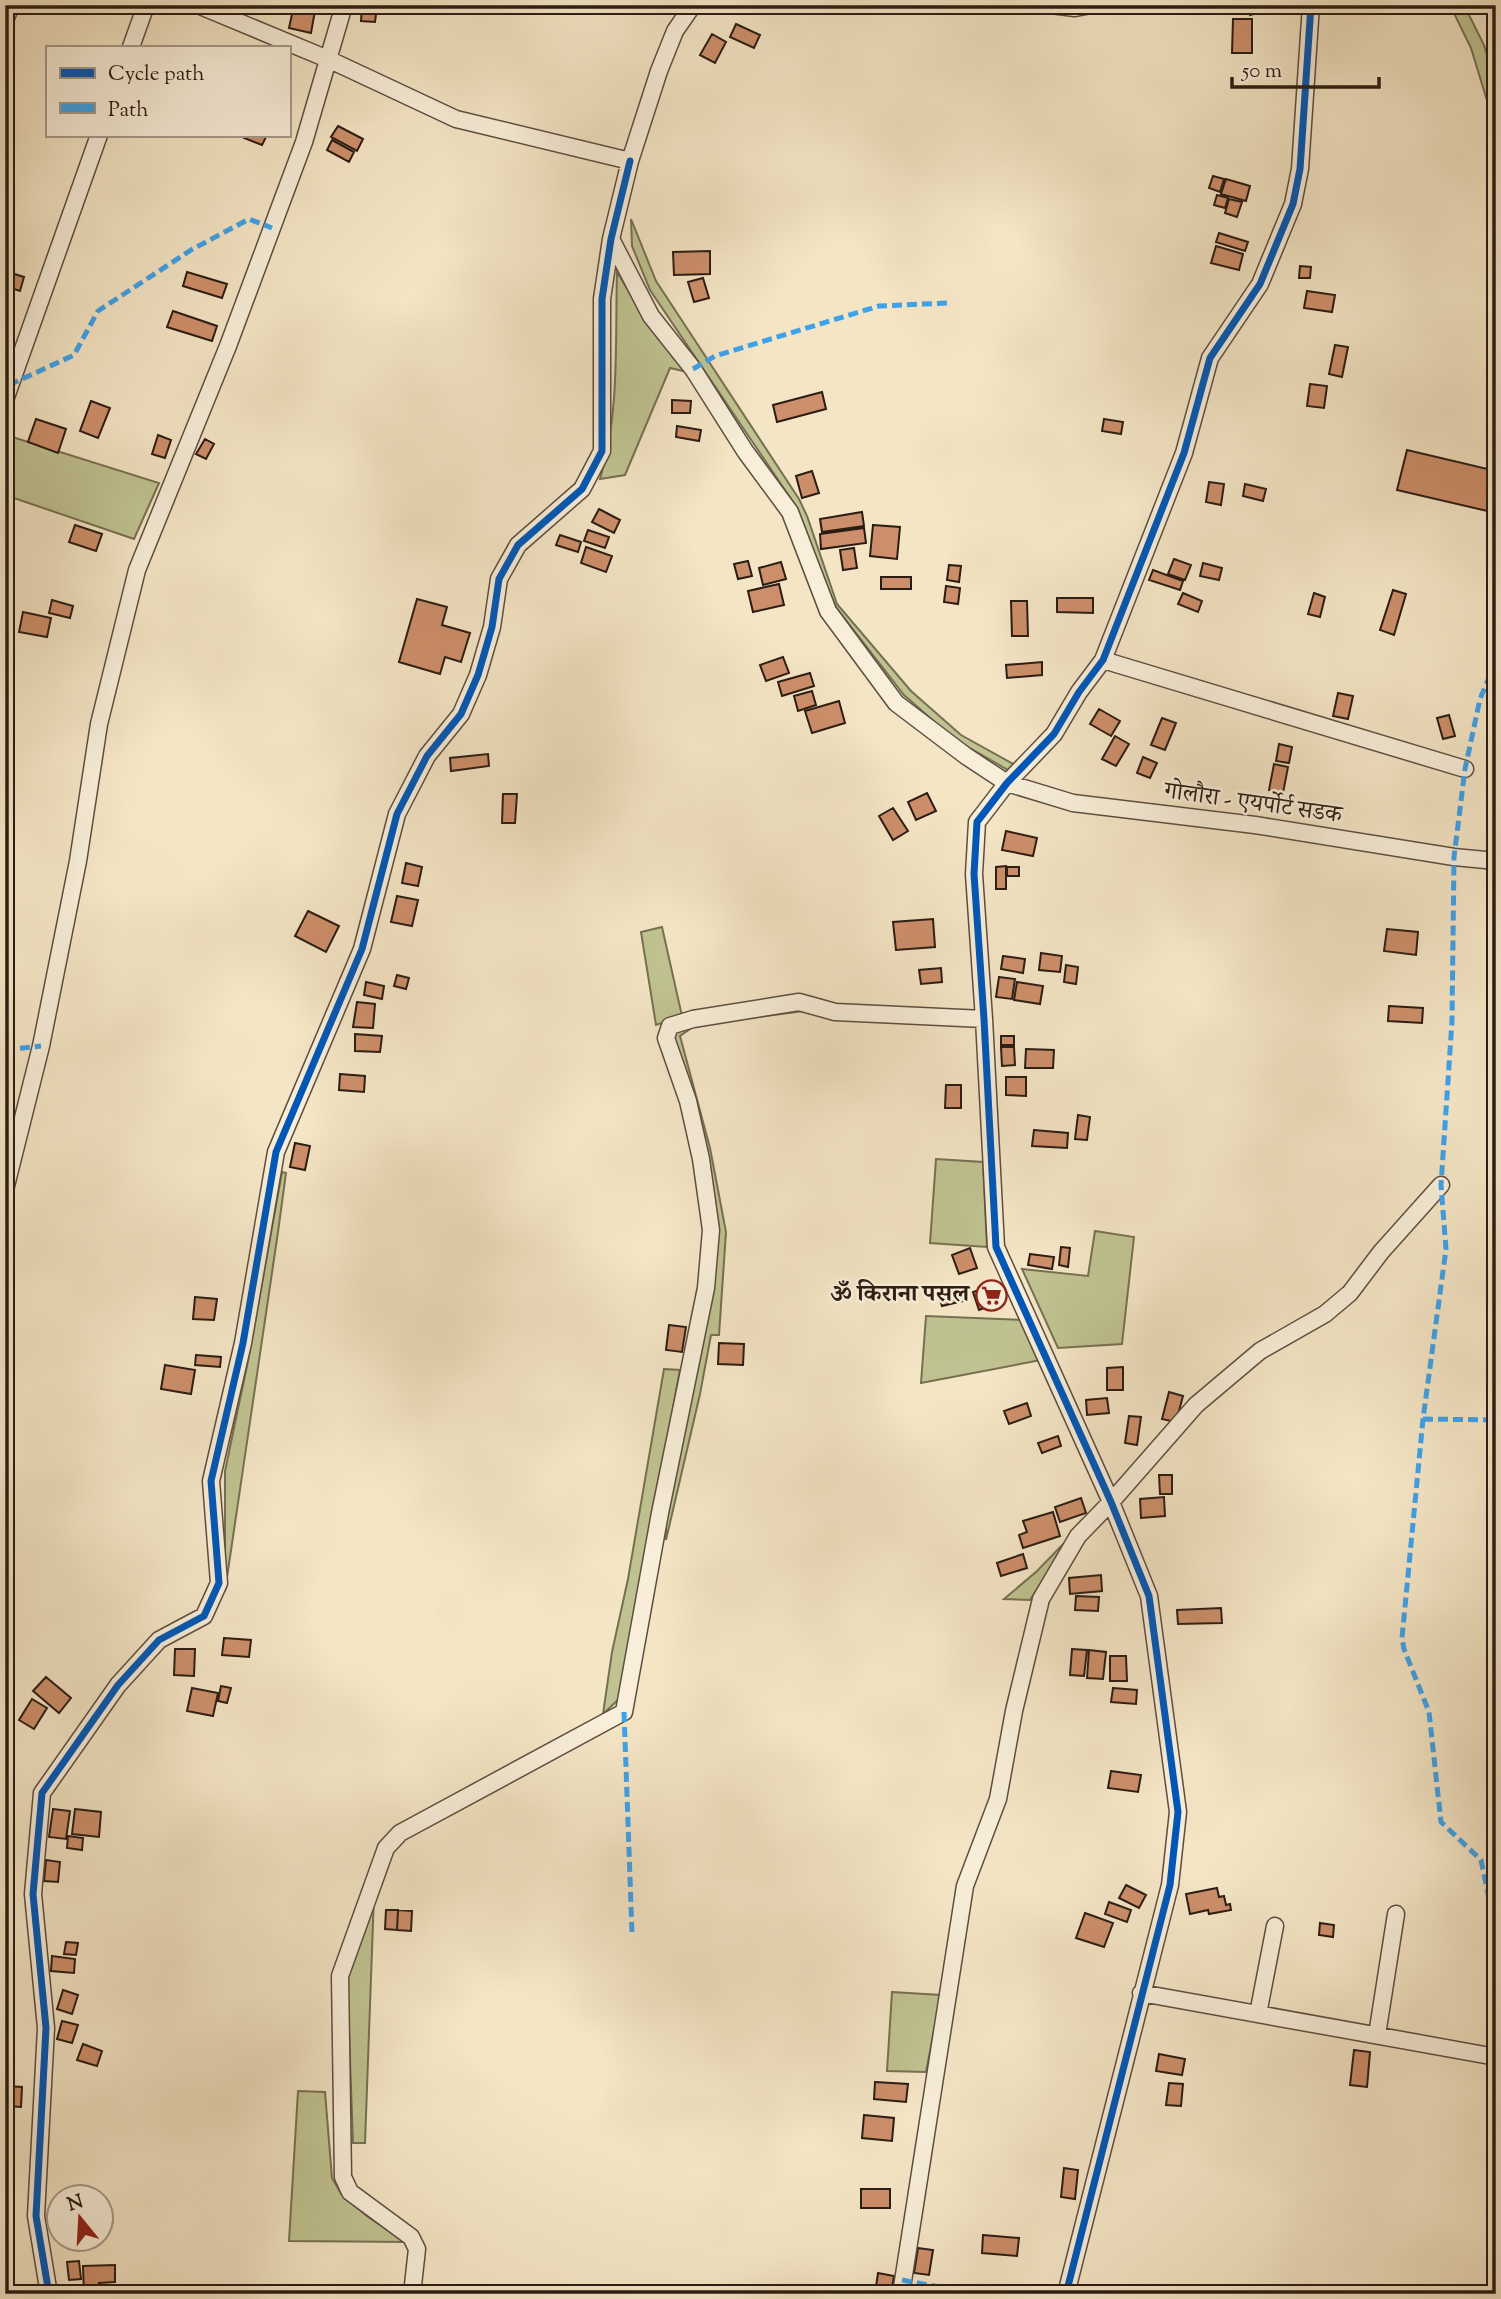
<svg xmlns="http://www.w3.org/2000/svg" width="1501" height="2299" viewBox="0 0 1501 2299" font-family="'Sorts Mill Goudy','Noto Serif Devanagari',serif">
<rect width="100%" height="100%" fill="#f4e5c5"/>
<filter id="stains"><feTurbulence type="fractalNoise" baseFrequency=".00286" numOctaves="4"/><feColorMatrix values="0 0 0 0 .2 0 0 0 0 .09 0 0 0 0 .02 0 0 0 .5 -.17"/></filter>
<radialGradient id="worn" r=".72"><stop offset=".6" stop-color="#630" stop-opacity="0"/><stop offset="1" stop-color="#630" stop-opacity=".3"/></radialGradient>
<path fill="#c0c391" stroke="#767052" stroke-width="2" d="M1450,5H1464L1484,45L1496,85V130L1471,48Z
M631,219L656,281L799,499L807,516L837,604L911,691L961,735L1015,765L1008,770L954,739L904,695L835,606L793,502L650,290L632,246Z
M617,272L645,318L687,372L670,368L625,475L600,479C620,413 615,341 617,272Z
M6,435L159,483L134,539L5,495Z
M662,927L682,1016L656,1025L641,932Z
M797,1007L811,1010L696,1025L680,1036L710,1148L726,1232L719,1335H711L700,1394L666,1540V1516L716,1230L671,1040L677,1029Z
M936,1159L983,1162L987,1247L930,1243Z
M282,1172L286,1173L278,1232L225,1591V1471L248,1361Z
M1095,1231L1134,1237L1122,1344L1058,1348L1022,1269L1088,1276Z
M926,1316L1022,1320L1041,1360L921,1383Z
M664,1369L680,1370L620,1698L603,1714L612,1652L628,1579Z
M1075,1532L1030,1600L1004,1599L1036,1572Z
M374,1895L365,2143H353L347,1977Z
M892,1992L941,1995L926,2072L887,2071Z
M298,2091L325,2092L332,2178L342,2195L368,2217L406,2242L289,2241Z"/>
<path fill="#cd8f6b" stroke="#2b1c13" stroke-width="2" d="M294,5H316L311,33L289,28Z
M1247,5H1272L1273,9L1250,15Z
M362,6L377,7L375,22L361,21Z
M1233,19H1252V53H1232Z
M736,24L760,35L754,48L730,37Z
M712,34L726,42L715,63L700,55Z
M338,126L363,139L357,151L331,137Z
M245,135H267L262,145L244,138Z
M332,140L354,152L349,162L327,150Z
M1213,176L1224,179L1220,192L1209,188Z
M1226,179L1250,186L1246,201L1221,194Z
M1217,195L1228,198L1225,208L1214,205Z
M1229,199L1242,202L1237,217L1225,213Z
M1219,233L1248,242L1245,251L1216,242Z
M1216,246L1243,254L1239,270L1211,263Z
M710,251V274L674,275L673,252Z
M1300,266L1311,267L1310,278H1299Z
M5,271L24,277L20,291L5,286Z
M187,272L227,284L222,298L183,286Z
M703,278L709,298L694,302L688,282Z
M1307,291L1335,295L1332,312L1304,308Z
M173,311L217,326L212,341L167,327Z
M1335,345L1348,347L1342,377L1329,374Z
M1310,384L1327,386L1324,408L1307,406Z
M822,392L826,409L777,422L773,405Z
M672,400L691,401L690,413H672Z
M91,401L110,408L98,438L80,431Z
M36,419L66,429L58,453L28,442Z
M1104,419L1123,422L1121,434L1102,431Z
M677,426L701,430L699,441L676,437Z
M158,435L171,440L165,458L152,454Z
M205,439L214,444L206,459L196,454Z
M1407,450L1496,471V513L1397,490Z
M812,471L819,493L802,498L796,476Z
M1209,482L1224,484L1221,505L1206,502Z
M1245,484L1266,489L1263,501L1243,496Z
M599,509L620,520L614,533L592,522Z
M862,512L864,526L822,532L820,519Z
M75,525L102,534L96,551L69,542Z
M873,525L900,527L897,559L870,556Z
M864,528L866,543L821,549L820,534Z
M588,530L609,537L605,548L584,541Z
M560,535L581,542L578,552L556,545Z
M586,547L612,556L606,572L581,563Z
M854,548L857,568L843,570L840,550Z
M1174,559L1191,565L1185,580L1168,574Z
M748,561L752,576L738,579L734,564Z
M781,562L786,579L763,585L759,568Z
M1203,563L1222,568L1219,580L1200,576Z
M949,565L961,566L959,582L947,580Z
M1153,570L1183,581L1180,590L1149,580Z
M881,577H911V589H881Z
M779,584L784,605L753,612L748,591Z
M946,586L960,588L958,604L944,602Z
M1393,590L1406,594L1394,635L1380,630Z
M1183,593L1202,601L1198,612L1178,604Z
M1314,593L1325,597L1320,617L1308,614Z
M1057,598H1093V613L1057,612Z
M417,599L447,607L442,625L470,633L461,662L445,657L440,674L399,662Z
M52,600L73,606L70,618L49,613Z
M1011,601H1027L1028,636H1012Z
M23,612L51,618L47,637L19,632Z
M783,657L789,673L766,681L760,665Z
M1042,662V675L1007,678L1006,665Z
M810,673L814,686L782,696L778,682Z
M812,691L816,705L798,711L794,696Z
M1338,693L1353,696L1348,719L1333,716Z
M839,701L845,723L812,733L805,711Z
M1099,709L1120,721L1111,736L1090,724Z
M1449,715L1455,736L1443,739L1437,718Z
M1162,718L1176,723L1165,750L1151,745Z
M1115,736L1129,744L1116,766L1102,759Z
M1279,744L1292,747L1289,763L1276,761Z
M488,754L489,766L451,771L450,758Z
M1143,757L1157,763L1150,778L1137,773Z
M1274,764L1288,767L1283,793L1269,790Z
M927,793L936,811L916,820L908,802Z
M503,794H517L515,823H502Z
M893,808L908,831L893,840L879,816Z
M1006,831L1037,838L1033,856L1002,850Z
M406,863L422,867L418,886L402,883Z
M1006,866V889H996V867Z
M1007,867H1019V876H1007Z
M397,896L418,900L412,926L391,922Z
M308,911L339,926L326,952L295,936Z
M933,919L935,947L896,950L893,922Z
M1387,929L1418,932L1416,955L1384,951Z
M1041,953L1062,956L1060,972L1039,970Z
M1003,956L1025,959L1023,973L1001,969Z
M1066,965L1078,967L1076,984L1064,982Z
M941,968L942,982L921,984L919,970Z
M397,975L409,978L406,989L394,986Z
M999,977L1015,979L1012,999L996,997Z
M366,982L384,986L382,999L364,995Z
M1017,982L1043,986L1040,1004L1014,1000Z
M357,1002L375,1004L373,1028L353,1027Z
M1389,1006L1423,1008L1422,1023L1388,1021Z
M355,1034L382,1036L380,1052L355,1051Z
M1001,1036H1014V1045H1001Z
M1001,1047H1014L1015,1065L1002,1066Z
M1026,1049L1054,1050L1053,1068H1025Z
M340,1074L365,1076L364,1092L339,1090Z
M1006,1077H1026V1096L1006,1095Z
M946,1085H961V1108H945Z
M1078,1115L1090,1117L1087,1140L1075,1139Z
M1034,1130L1068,1133L1067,1148L1032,1146Z
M295,1143L310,1146L305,1170L290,1167Z
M1061,1247L1070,1248L1068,1267L1059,1265Z
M970,1248L977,1268L959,1274L952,1255Z
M1030,1254L1054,1257L1052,1269L1028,1265Z
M959,1285L963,1301L942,1306L937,1290Z
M987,1287L993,1305L979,1310L973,1292Z
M195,1297L217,1299L214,1320L193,1319Z
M669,1325L686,1327L682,1352L666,1350Z
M719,1343L744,1344L743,1365L718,1364Z
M196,1355L221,1357L220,1367L195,1365Z
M165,1365L195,1370L191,1394L161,1389Z
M1123,1367V1390H1107V1368Z
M1169,1392L1183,1396L1176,1422L1162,1419Z
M1107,1398L1109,1413L1087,1415L1086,1400Z
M1027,1403L1031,1416L1009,1424L1004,1411Z
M1129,1416L1141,1417L1137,1445L1125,1443Z
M1058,1436L1061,1446L1042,1453L1038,1443Z
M1159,1475H1172V1494H1160Z
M1164,1497L1165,1516L1141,1518L1140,1499Z
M1081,1498L1086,1513L1060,1522L1055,1507Z
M1053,1512L1060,1536L1023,1548L1019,1535L1027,1532L1023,1521Z
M1023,1554L1027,1568L1001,1576L997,1563Z
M1101,1575L1102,1591L1070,1594L1069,1578Z
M1076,1596L1099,1597L1098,1611L1075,1610Z
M1221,1608L1222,1623L1178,1624L1177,1610Z
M224,1638L251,1640L249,1657L222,1655Z
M175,1649H195L194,1676L174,1675Z
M1072,1649L1087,1650L1084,1676L1070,1675Z
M1089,1650L1106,1652L1103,1679L1087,1678Z
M1110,1656H1126L1127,1681H1110Z
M46,1677L71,1698L59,1713L33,1691Z
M221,1686L231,1688L227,1703L218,1701Z
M192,1688L218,1693L213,1716L187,1711Z
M1113,1688L1137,1690L1136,1704L1111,1702Z
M32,1699L47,1708L34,1729L19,1720Z
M1111,1771L1141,1775L1138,1792L1108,1788Z
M53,1809L70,1811L66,1839L49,1837Z
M75,1809L101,1812L99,1837L72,1834Z
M68,1836L83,1838L82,1850L67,1848Z
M46,1860L60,1862L58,1882L44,1881Z
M1126,1885L1146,1895L1139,1908L1119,1898Z
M1217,1888L1219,1897L1224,1896L1226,1905L1230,1904L1231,1910L1209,1914L1208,1910L1190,1914L1186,1894Z
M1109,1902L1131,1910L1127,1922L1105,1914Z
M386,1910H398L397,1930L385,1929Z
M398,1910L412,1911L411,1931L397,1930Z
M1085,1913L1113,1923L1104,1947L1076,1938Z
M1320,1923L1334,1925L1333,1937L1319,1935Z
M66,1942L78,1943L76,1955L64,1954Z
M52,1956L75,1959L74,1973L51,1971Z
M63,1990L78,1995L72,2014L57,2009Z
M62,2021L78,2025L72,2043L57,2039Z
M83,2044L102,2051L97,2066L77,2060Z
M1354,2050L1370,2052L1367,2087L1350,2085Z
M1159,2054L1185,2059L1182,2075L1156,2071Z
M875,2082L908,2084L906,2102L874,2099Z
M1169,2083L1183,2084L1181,2106L1166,2105Z
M7,2086L22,2087L21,2107L6,2106Z
M864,2115L894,2118L892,2141L862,2138Z
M1064,2168L1078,2170L1075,2199L1061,2197Z
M861,2189H890V2208H861Z
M983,2235L1019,2238L1017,2256L982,2253Z
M918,2248L933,2250L929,2275L914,2273Z
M79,2261L81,2279L69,2280L67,2262Z
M115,2265V2282L99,2283V2294H84L83,2266Z
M878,2273L894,2276L891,2294H875Z"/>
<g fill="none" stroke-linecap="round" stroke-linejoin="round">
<defs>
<path id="street" d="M198,5L330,60L456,119L630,161L659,71L675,31L693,5
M1051,5L1075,8L1091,5
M5,21L11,5
M131,47L146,5
M611,239L651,316L693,369L745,451L790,512L828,611L896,703L966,756L1007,783L1073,803L1255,825L1454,857L1496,861
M5,400L99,135
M1103,660L1465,769
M5,1190L41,1046L78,861L99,724L137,570L228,346L304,142L344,5
M1141,1993L1496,2057
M1258,2014L1275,1926
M1377,2035L1396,1914
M49,2294L36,2216L46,2028L33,1894L42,1793L118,1685L159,1640L204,1616L219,1583L211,1481L243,1343L276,1152L362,949L397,814L427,756L461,714L478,675L492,627L499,579L518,545L582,489L602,451V299L611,239L630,161
M412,2294L417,2249L411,2237L350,2192L343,2177L340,1976L386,1848L400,1833L624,1712L660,1513L706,1288L711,1230L701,1159L688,1101L666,1038L670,1026L693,1019L799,1002L835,1012L984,1019
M901,2294L965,1886L998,1799L1014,1711L1041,1599L1078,1536L1111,1502L1196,1405L1260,1351L1325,1314L1350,1293L1381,1252L1441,1185
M1066,2294L1170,1885L1178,1812L1149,1596L1111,1502L996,1247L984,1019L974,874L977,822L1007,783L1054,734L1079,692L1103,660L1184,453L1210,358L1260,284L1293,204L1300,169L1311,5"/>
</defs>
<use href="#street" stroke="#5d4e40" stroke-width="19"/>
<use href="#street" stroke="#f8eed9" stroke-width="16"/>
<path stroke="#3ea2ea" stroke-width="5" stroke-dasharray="10 5" stroke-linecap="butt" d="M693,369L715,356L879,306L947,303
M9,385L74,355L98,311L191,250L249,219L272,228
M1496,661L1480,699L1465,769L1454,857L1452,1021L1441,1185L1446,1249L1423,1419L1402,1638L1404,1649L1429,1712L1441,1822L1481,1860L1496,1932
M5,1050L41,1046
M1423,1419L1496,1420
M624,1712L632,1933
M902,2280L976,2294"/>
<defs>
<path id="cycleway" d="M49,2294L36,2216L46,2028L33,1894L42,1793L118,1685L159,1640L204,1616L219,1583L211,1481L243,1343L276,1152L362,949L397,814L427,756L461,714L478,675L492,627L499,579L518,545L582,489L602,451V299L611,239L630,161
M1066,2294L1170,1885L1178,1812L1149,1596L1111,1502L996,1247L984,1019L974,874L977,822L1007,783L1054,734L1079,692L1103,660L1184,453L1210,358L1260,284L1293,204L1300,169L1311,5"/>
</defs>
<use href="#cycleway" stroke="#f8eed9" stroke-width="11"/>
<use href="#cycleway" stroke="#0057b8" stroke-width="7"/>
</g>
<defs>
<symbol id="supermarket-ring" viewBox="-11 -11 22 22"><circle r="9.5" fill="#f8eed9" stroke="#8f2418" stroke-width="1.5"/><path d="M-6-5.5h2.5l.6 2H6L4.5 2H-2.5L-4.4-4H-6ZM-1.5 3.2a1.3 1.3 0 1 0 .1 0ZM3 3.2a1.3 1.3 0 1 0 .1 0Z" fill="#8f2418"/></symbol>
</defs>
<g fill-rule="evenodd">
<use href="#supermarket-ring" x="974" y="1278" width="35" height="35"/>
</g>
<g text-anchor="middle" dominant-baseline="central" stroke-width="5" stroke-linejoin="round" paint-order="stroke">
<g font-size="24" fill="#2b1c13" stroke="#f8eed9">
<text transform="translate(1253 804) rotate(8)">गोलौरा - एयर्पोर्ट सडक</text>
</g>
<g font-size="24" font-weight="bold" fill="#2b1c13" stroke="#f8eed9" text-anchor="end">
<text x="969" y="1295">ॐ किराना पसल</text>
</g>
</g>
<rect width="1501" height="2299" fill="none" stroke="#f4e5c5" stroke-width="28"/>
<rect x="7" y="7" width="1487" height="2285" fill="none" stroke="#2b1c13" stroke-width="3.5"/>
<rect x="14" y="14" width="1473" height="2271" fill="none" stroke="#2b1c13" stroke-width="2"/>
<rect x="46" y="46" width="245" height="91" fill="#f8eed9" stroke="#a69a8a" stroke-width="2"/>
<rect x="60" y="68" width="35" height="10" fill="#0057b8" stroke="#a69a8a" stroke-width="2"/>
<text x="108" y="80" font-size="21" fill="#2b1c13">Cycle path</text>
<rect x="60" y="103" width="35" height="10" fill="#3ea2ea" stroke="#a69a8a" stroke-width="2"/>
<text x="108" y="116" font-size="21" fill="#2b1c13">Path</text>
<g transform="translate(80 2218) rotate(342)"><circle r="33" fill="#f8eed9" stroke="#a69a8a" stroke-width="2"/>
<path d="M0-5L12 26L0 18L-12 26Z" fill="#8f2418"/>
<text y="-10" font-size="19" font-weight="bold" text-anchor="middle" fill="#2b1c13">N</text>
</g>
<path d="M1232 77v10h147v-10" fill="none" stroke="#2b1c13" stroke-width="3.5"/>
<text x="1242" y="77" font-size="21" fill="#2b1c13" stroke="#f8eed9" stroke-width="5" paint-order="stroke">50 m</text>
<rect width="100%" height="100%" filter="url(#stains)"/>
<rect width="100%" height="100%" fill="url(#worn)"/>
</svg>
